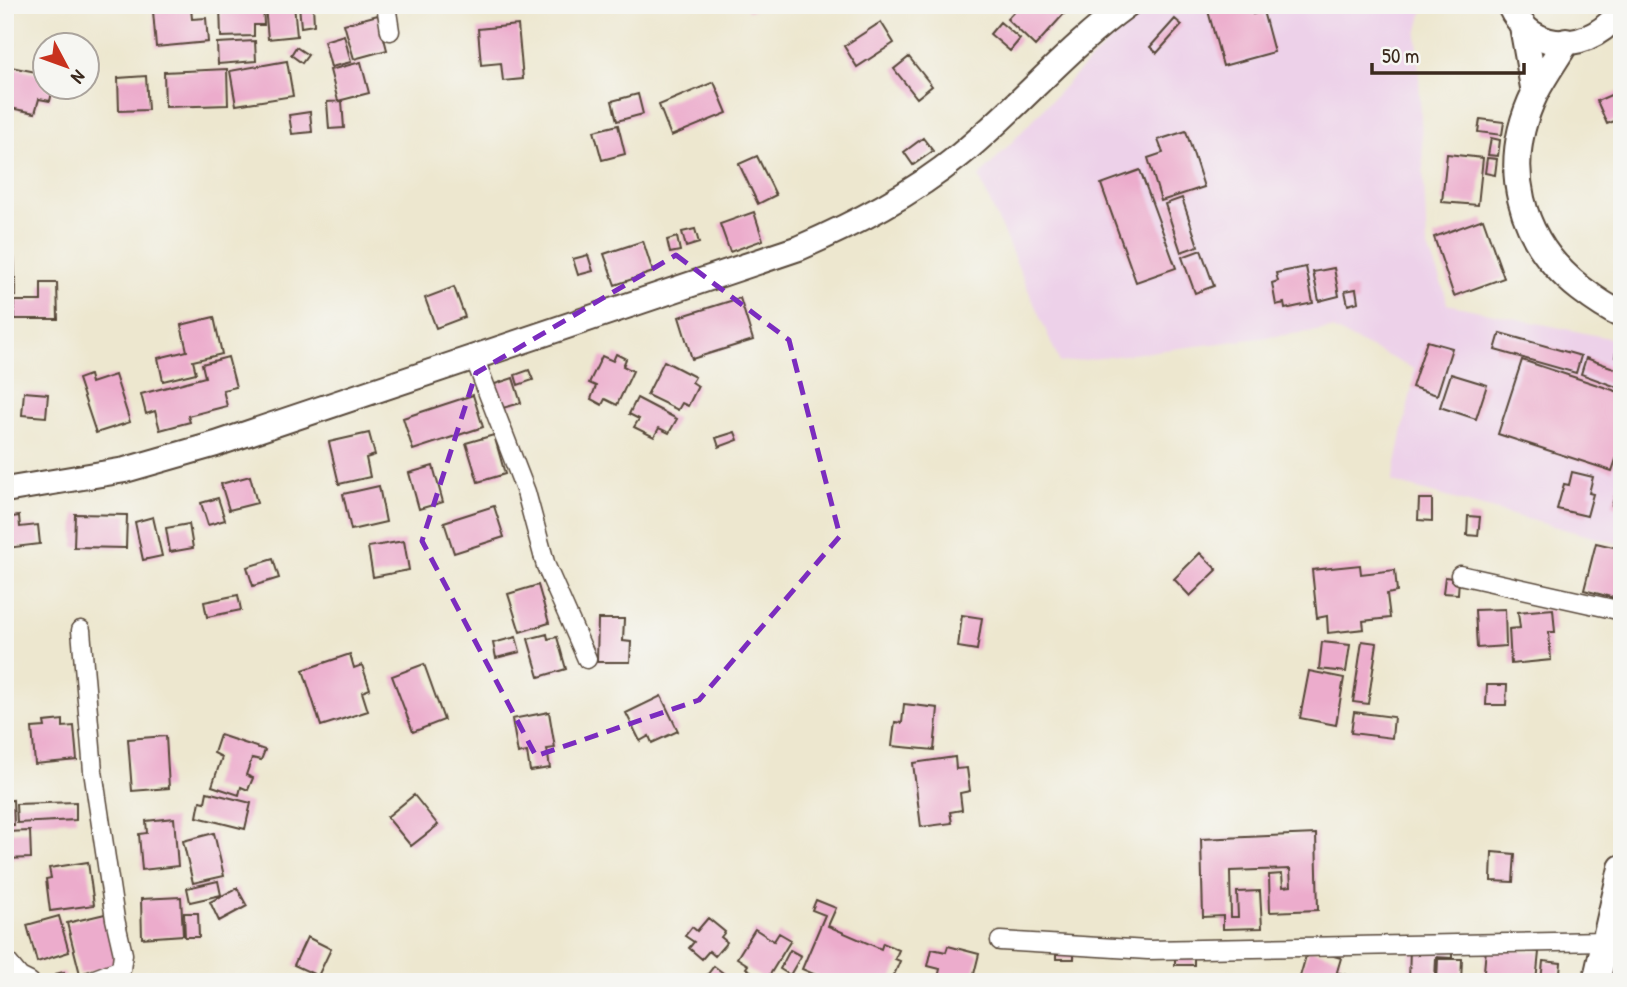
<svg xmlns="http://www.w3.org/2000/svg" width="1627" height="987" viewBox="0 0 1627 987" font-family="'Patrick Hand',sans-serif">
<rect width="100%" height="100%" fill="#f6f6f2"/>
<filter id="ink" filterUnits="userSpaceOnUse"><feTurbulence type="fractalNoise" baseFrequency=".0143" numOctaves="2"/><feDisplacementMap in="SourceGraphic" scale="14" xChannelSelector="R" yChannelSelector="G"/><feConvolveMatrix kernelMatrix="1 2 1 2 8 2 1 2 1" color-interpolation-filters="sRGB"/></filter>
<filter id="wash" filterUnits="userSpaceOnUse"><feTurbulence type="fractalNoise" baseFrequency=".00686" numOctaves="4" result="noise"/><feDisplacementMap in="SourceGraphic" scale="28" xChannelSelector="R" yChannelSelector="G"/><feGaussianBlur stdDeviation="1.57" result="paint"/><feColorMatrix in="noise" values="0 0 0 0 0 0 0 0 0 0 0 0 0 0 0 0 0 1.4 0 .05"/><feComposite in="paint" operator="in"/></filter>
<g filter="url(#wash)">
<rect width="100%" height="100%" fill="#ede7cf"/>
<path fill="#edd1e9" d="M1148,5H1424L1417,35L1427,245L1445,293L1447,304L1618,340L1622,342V545L1392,482L1412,387L1414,369L1332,329L1060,363L979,177L1075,75Z"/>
<g id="blocks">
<path fill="#ecaccc" d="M220,5H263L264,25H254V36L221,37Z
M294,5L297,36L268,39L265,6Z
M299,5H313L314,25L301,27Z
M746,5H765V6L748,11Z
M1020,5H1072L1035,46L1007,19Z
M1213,5H1250L1253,14L1263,11L1274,52L1223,66L1207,7Z
M191,8L192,19L206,18L208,42L156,47L153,11Z
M378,15L387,50L354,59L344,24Z
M1175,19L1182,25L1157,53L1150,47Z
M881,22L894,43L857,67L844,46Z
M1000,22L1020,39L1010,51L990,34Z
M518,25L523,79L503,81L501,63L481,65L478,29Z
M344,35L351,62L331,67L324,41Z
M255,41L256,61L218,64L217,43Z
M296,47L308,55L302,63L291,55Z
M909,57L932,86L917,98L894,69Z
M287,61L293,96L236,105L230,71Z
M361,62L369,93L338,101L330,70Z
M11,67L46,74V88H53L50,101L39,99L35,113L5,107V95Z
M227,69L228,105L165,107L164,72Z
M146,76L148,110L119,111L118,78Z
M714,82L727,113L671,136L659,105Z
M1622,90V118L1607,124L1597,101Z
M638,94L643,114L617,121L612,101Z
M342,101L344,128L329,129L327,102Z
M310,112L312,132L292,134L289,115Z
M1480,119L1504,122L1502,135L1478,132Z
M618,125L625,154L602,160L594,131Z
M1186,131L1204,187L1161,201L1148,158L1163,153L1158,140Z
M923,138L933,151L913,165L904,152Z
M1491,138L1500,140L1498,156L1488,155Z
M1447,154L1483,158L1478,205L1442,202Z
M757,156L776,195L758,204L739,164Z
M1487,158L1497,159L1495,175L1485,173Z
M1140,170L1176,268L1136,282L1101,184Z
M1182,198L1198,246L1181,252L1165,204Z
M754,212L763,240L730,252L720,224Z
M1483,219L1504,278L1454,296L1434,237Z
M695,229L699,243L686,247L682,232Z
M677,237L680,251L670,253L667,240Z
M643,241L653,272L615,285L604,254Z
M1201,250L1214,286L1195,293L1182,257Z
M588,255L593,271L578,275L573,259Z
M5,256H14L16,296L5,297Z
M1306,267L1313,303L1285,309L1284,303L1276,305L1272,283L1278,281L1276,273Z
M1334,268L1339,296L1319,301L1313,272Z
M41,283H57L58,319H14V301H41Z
M454,287L465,317L436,328L425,298Z
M1356,289L1358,302L1348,305L1345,291Z
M740,298L753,340L692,359L679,317Z
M214,317L222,354L193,361L196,373L163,381L158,358L187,351L181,325Z
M1500,333L1581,356L1576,373L1495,350Z
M1427,341L1452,348L1437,395L1412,387Z
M1618,341L1622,342V359L1615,357Z
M616,354L626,359L623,366L633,371L617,405L605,399L602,405L591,399L596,386L589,383L602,356L613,361Z
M228,357L236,387L223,390L227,406L188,416L190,422L160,430L155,411L146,414L141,394L205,377L202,364Z
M1586,358L1622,371V389L1581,374Z
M1522,360L1622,393V442L1612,471L1498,434Z
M664,361L695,377L692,382L698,386L688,406L682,403L678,410L647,395Z
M529,370L533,380L518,385L515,375Z
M1451,374L1487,385L1476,419L1440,407Z
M89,375L91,383L115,375L130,422L96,433L78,379Z
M513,378L521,403L499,409L492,385Z
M24,392L48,394L46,417L22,415Z
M473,395L483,427L413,450L403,418Z
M637,398L677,419L669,433L659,428L654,437L634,427L639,419L629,414Z
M735,432L738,440L719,447L716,438Z
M369,433L375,455L366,458L370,477L339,484L329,442Z
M494,435L505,474L478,482L466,443Z
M433,466L443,502L419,509L409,473Z
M1572,472L1593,477L1589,493L1593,494L1587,516L1557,509L1564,484L1569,485Z
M250,476L257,503L229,510L221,484Z
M1621,477H1622V508L1612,505Z
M379,486L386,522L351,530L343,494Z
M218,498L225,520L208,525L201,503Z
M1419,499H1432V521L1418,520Z
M494,506L504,537L454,553L444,522Z
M75,514L127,515L126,548L74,547Z
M19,516L20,527L38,525L40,544L7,548L5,518Z
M1468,516L1480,517L1478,536L1467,535Z
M153,517L162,556L143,560L135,522Z
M189,524L193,548L170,552L166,528Z
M404,541L409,570L373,577L368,547Z
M1596,543L1622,549V600L1584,590Z
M1200,553L1217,570L1190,596L1174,579Z
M273,559L279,578L253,586L247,567Z
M1360,565L1361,574L1395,570L1397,592L1387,594L1390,618L1363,621L1364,629L1328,633L1327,616L1317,618L1312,570Z
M1445,577L1459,579L1458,594L1443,593Z
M538,585L549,623L520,632L508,594Z
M238,595L241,610L207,617L204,602Z
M1505,609L1506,646L1477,648L1475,610Z
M1553,609L1555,632H1549L1551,660L1511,664L1509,629L1520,628L1518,612Z
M962,615L982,618L977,650L958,647Z
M598,619H624L623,641L631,642L630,662H597Z
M547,634L548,639L557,637L566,669L539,677L528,639Z
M516,637L520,652L496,658L493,643Z
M1362,641L1377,643L1368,704L1353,702Z
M1322,642L1350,645L1346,672L1319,669Z
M350,654L354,668L362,665L370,689L362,692L368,711L321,726L303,670Z
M424,664L444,720L413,732L392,676Z
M1309,671L1344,678L1336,725L1300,718Z
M1487,685H1507L1506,705H1486Z
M661,696L678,731L652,743L649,736L640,741L626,713Z
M904,704L938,708L934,750L892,746L895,722L902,723Z
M549,712L555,748L547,749L550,768L530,771L527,752L518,754L512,719Z
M1354,712L1394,717L1392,738L1351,733Z
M63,720V727L74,726L77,760L35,764L32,728L45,727L44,722Z
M220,735L265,750L261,760L252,758L246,775L253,778L248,790L241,787L239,795L212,786L222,757L214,753Z
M166,736L169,788L132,791L128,739Z
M955,757L956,769L967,768L970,791L960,793L962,810L950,812L952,823L921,827L913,763Z
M207,792L251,803L245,829L197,817L200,801L205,802Z
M414,795L438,825L411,846L387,817Z
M13,800L14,825H5V801Z
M76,802V820L17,823L16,804Z
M174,818L178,866L142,870L139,834L147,833L146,821Z
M30,831L31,858L5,859V832Z
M214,833L224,876L193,883L183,841Z
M1316,834L1318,910L1270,912L1269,875L1282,874L1283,887L1291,886L1290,869L1230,871L1231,917H1238L1237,892L1260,891L1262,928L1223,929V916L1203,917L1201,839Z
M1492,852L1515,854L1513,882L1491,881Z
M88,862L94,905L50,911L46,879L51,878L49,868Z
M218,881L221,895L190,902L187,888Z
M237,888L247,906L219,921L210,902Z
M181,897L183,935L142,938L141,899Z
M816,900L836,908L828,926L881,949L883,943L899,950L895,959L900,961L891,982H832L802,969L825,915L812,910Z
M184,913H198L199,937H185Z
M105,914L117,965L80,974L67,923Z
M59,916L69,952L37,962L27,925Z
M708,918L725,932L721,937L727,942L715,956L709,951L702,959L689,948L694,942L685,936L692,927L697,931Z
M755,929L774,941L779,933L791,940L766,981L746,968L748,965L737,958Z
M307,937L331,949L318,976L294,965Z
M948,946L979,954L972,982H950L938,978L940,969L928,966L932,949L946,952Z
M1410,946L1452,947V958L1436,957L1435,982H1409Z
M1056,947L1074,948V959H1056Z
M1308,949L1341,958L1334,982L1299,980Z
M1486,949L1539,952L1536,982H1483Z
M790,950L801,956L790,975L780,969Z
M1175,952L1194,953V965H1175Z
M1438,959H1462L1461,982H1437Z
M1543,961L1561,963L1559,982H1541Z
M714,966L735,982H702Z
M64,972L66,982H57L55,974Z
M1339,973L1368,981L1367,982H1336Z"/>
</g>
</g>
<g filter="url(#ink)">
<use href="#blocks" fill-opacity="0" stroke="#564639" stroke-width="2"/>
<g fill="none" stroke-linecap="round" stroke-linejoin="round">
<defs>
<path id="street" d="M386,5L390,31
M474,357L526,492L546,566L587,659
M1460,575L1622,611
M81,630L93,771L115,919L123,954L121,969L87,982
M1000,941L1148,950L1605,941
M5,959L20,977L30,982"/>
<path id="secondary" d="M1509,5C1532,56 1593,53 1622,8
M5,490L125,470L216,444L799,248C856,223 911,195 960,155C1018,108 1066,49 1127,5"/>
<path id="primary" d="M1523,26L1535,93
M1566,42C1556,59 1544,75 1535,93C1500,165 1518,240 1581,289C1594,299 1607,308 1622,315
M1596,982L1622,868"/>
</defs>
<use href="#street" stroke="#564639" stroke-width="21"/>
<use href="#secondary" stroke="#564639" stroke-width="28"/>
<use href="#primary" stroke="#564639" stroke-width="30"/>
<use href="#street" stroke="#fff" stroke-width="18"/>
<use href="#secondary" stroke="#fff" stroke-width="24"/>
<use href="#primary" stroke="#fff" stroke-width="26"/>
</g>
</g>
<path fill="none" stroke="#7b2cbf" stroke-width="5" stroke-dasharray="14 9" stroke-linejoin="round" d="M676,255L789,340L840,536L699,700L536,756L422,541L476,373Z"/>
<rect width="1627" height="987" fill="none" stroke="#f6f6f2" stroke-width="28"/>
<g transform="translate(66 66) rotate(131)"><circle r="33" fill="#f6f6f2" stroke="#aba49d" stroke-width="2"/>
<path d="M0-5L12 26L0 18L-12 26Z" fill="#c8321e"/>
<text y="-10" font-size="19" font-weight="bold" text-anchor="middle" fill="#3b2a1e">N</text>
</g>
<path d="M1372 63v10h152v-10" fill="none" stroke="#3b2a1e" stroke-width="3.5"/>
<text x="1382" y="63" font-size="21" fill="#3b2a1e" stroke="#f6f6f2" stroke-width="5" paint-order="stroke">50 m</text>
</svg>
